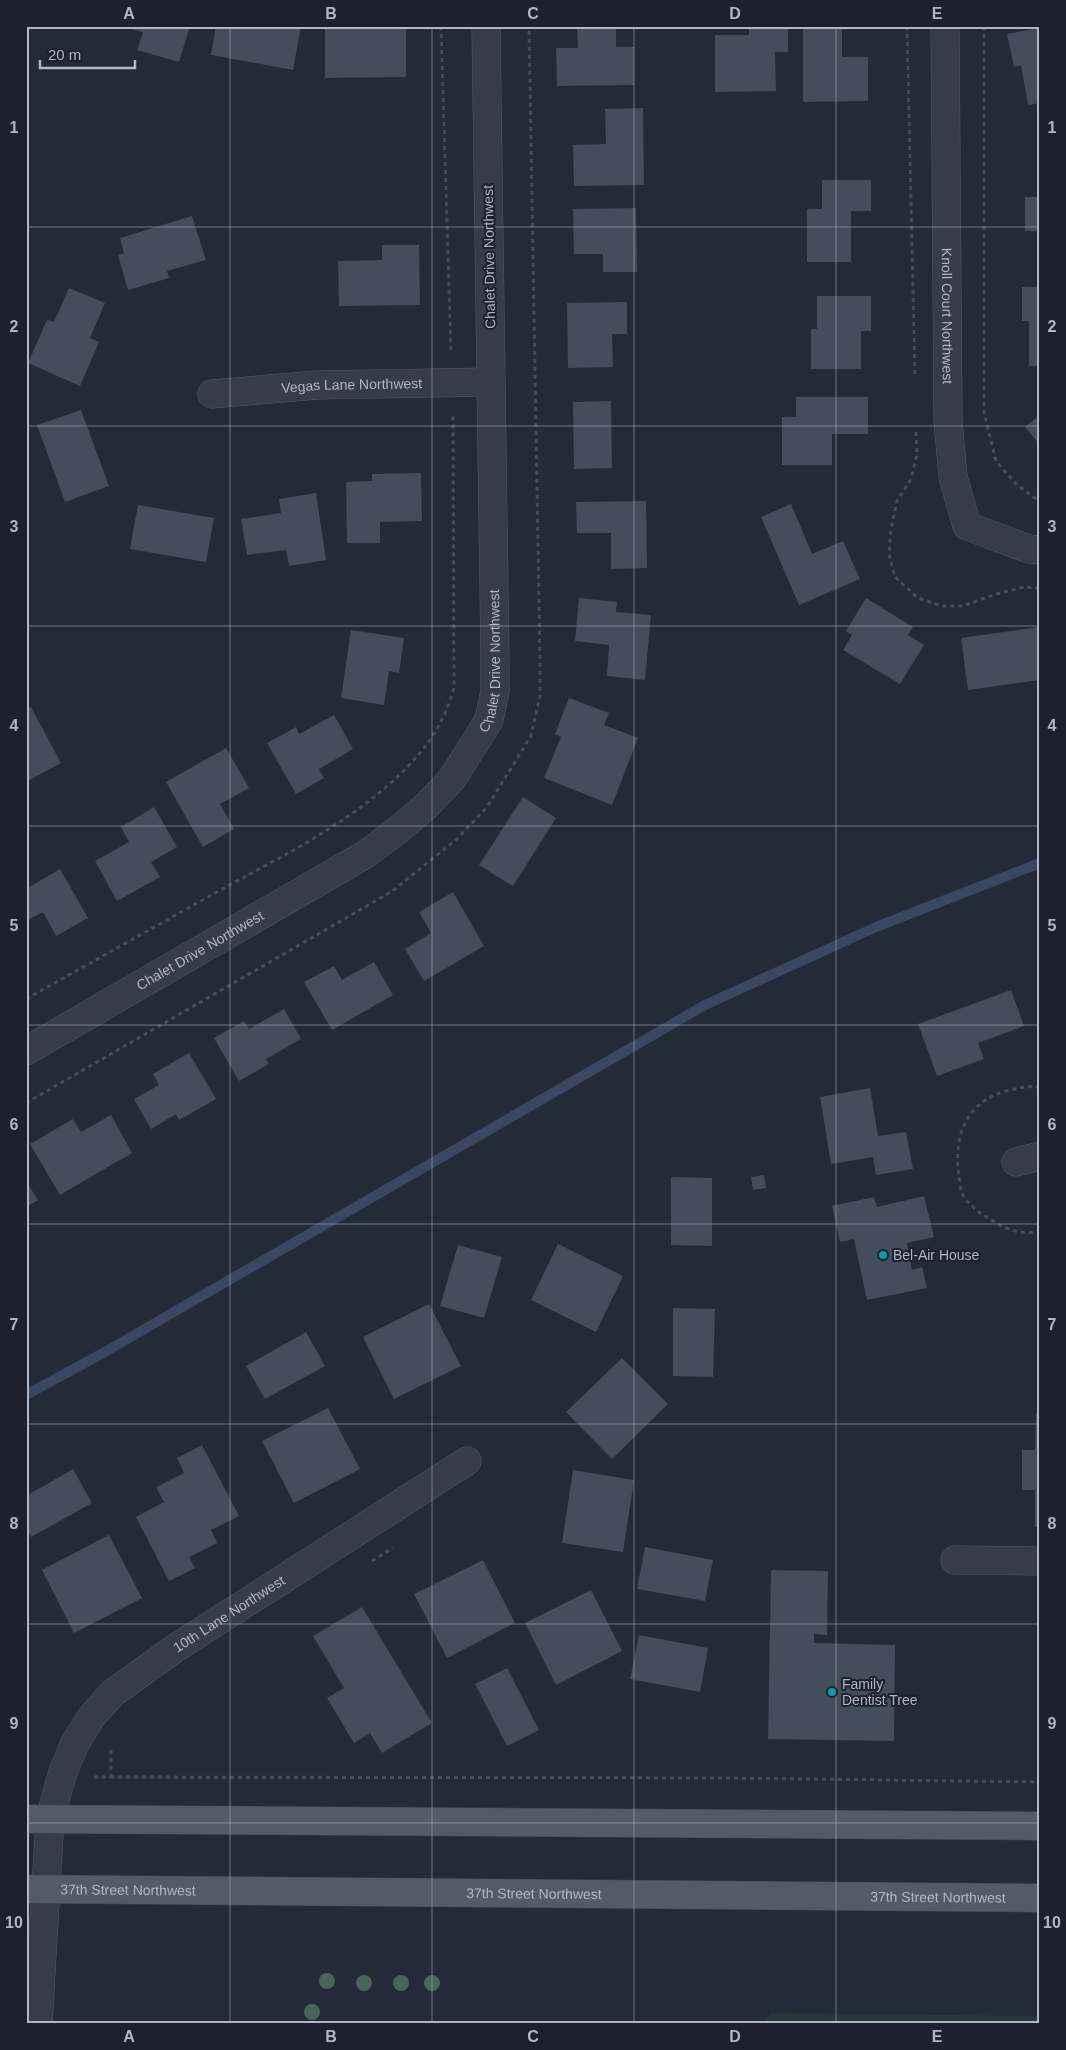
<svg xmlns="http://www.w3.org/2000/svg" width="1066" height="2050" viewBox="0 0 1066 2050" font-family="Arial,sans-serif">
<rect width="100%" height="100%" fill="#232a38"/>
<path fill="#26373a" d="M772,2013L1040,2016V2024H760Z"/>
<g fill="none" stroke-linecap="round" stroke-linejoin="round">
<path stroke="#394760" stroke-width="10" d="M26,1395L103,1353L705,1005L876,927L1040,863"/>
</g>
<path fill="#444d5c" d="M190,26L179,62L137,50L143,32L124,27Z
M216,26H301L293,70L211,55Z
M325,26H406V77L325,78Z
M577,26H616V47H634V85L557,86L556,48H578Z
M749,26H788V52H775L776,91L715,92V35H749Z
M803,27H842V57H868V101L803,102Z
M1040,28V103L1028,105L1021,65L1014,67L1007,34Z
M643,108L644,185L574,186L573,145L606,144L605,109Z
M822,180H871V211H851V262H807V209H822Z
M1025,197H1040V231H1025Z
M636,208L637,272H603V254H574L573,209Z
M192,216L206,260L167,271L169,278L128,290L118,255L124,253L120,238Z
M382,245H419L420,305L339,306L338,261L382,260Z
M1022,287H1040V366H1029V321H1022Z
M69,288L105,303L90,338L99,342L80,386L28,363L47,320L54,322Z
M817,296H871V331H861V369H811V329H817Z
M627,302V334H612L613,367L568,368L567,303Z
M796,397H868V434H832V465H782V417H796Z
M611,401L612,468L574,469L573,402Z
M81,410L109,486L65,502L37,425Z
M1040,415V445L1025,427Z
M421,473L422,521L380,522V543H347L346,482L372,481V474Z
M316,493L326,560L289,566L286,550L247,555L241,519L281,513L279,499Z
M646,501L647,568L611,569V533H577L576,502Z
M791,504L812,554L843,541L860,579L799,605L761,517Z
M138,505L214,518L206,562L130,549Z
M579,598L617,602L616,612L651,615L645,680L607,676L609,645L575,641Z
M866,598L913,627L908,635L924,645L900,684L843,650L852,635L846,631Z
M1040,627V680L968,690L961,638Z
M351,630L404,638L399,673L389,671L384,705L341,698Z
M569,698L609,713L604,725L638,738L612,805L544,778L561,737L555,734Z
M31,707L61,763L26,782V709Z
M334,715L353,749L319,769L324,778L296,794L267,743L296,727L299,734Z
M226,748L249,788L220,804L234,829L203,847L166,782Z
M523,797L556,818L513,886L479,865Z
M154,807L177,847L151,862L160,877L117,901L95,861L129,842L121,827Z
M60,869L88,918L56,936L43,912L26,921V889Z
M453,892L484,946L424,981L405,949L431,933L419,912Z
M374,962L393,995L332,1030L304,982L334,966L342,980Z
M1011,990L1024,1026L978,1043L984,1059L937,1076L918,1024Z
M284,1009L301,1039L266,1059L269,1064L239,1081L214,1038L244,1021L249,1029Z
M189,1053L216,1099L179,1120L176,1114L151,1129L134,1099L159,1085L153,1074Z
M870,1088L878,1136L906,1132L913,1169L876,1175L873,1157L831,1164L820,1097Z
M111,1115L132,1153L60,1195L30,1144L73,1119L81,1132Z
M764,1175L766,1188L753,1190L751,1177Z
M671,1177L712,1178V1246L671,1245Z
M26,1181L38,1200L26,1207Z
M924,1196L934,1237L907,1243L912,1270L922,1267L927,1288L867,1300L854,1239L840,1242L832,1206L874,1197L877,1207Z
M558,1244L623,1276L596,1332L531,1300Z
M458,1245L502,1257L484,1318L440,1306Z
M429,1304L461,1366L394,1399L363,1337Z
M673,1308L715,1309L713,1377L673,1376Z
M306,1332L325,1366L265,1399L246,1366Z
M622,1358L668,1404L612,1459L566,1412Z
M328,1408L360,1469L294,1503L262,1441Z
M1036,1413H1040V1527H1035V1490H1022V1450H1035Z
M202,1445L239,1516L211,1530L217,1543L189,1557L195,1568L169,1581L136,1517L164,1502L156,1487L184,1473L177,1458Z
M73,1469L92,1503L31,1537L26,1528V1496Z
M573,1470L634,1480L623,1552L562,1543Z
M109,1535L142,1598L74,1633L42,1570Z
M645,1547L713,1560L705,1601L637,1589Z
M483,1560L515,1623L447,1658L414,1594Z
M771,1570L828,1571L827,1635L814,1634V1643L895,1645L894,1741L768,1739Z
M591,1590L622,1651L556,1685L525,1623Z
M362,1607L432,1723L382,1753L370,1733L354,1743L327,1698L344,1688L313,1636Z
M639,1635L708,1648L700,1692L630,1679Z
M507,1668L539,1730L507,1746L475,1684Z"/>
<g fill="none" stroke-linecap="round" stroke-linejoin="round">
<defs>
<g id="minor">
<path id="s1" d="M945,26L948,420L953,477L967,526L1029,549L1040,550"/>
<path id="s2" d="M212,394L317,385L490,382"/>
<path id="s3" d="M26,1051L366,854L398,830L426,806L452,779L489,720L495,691V660L486,26"/>
<path d="M1016,1162L1040,1156"/>
<path d="M955,1560L1040,1561"/>
<path id="s4" d="M38,2024L50,1819L62,1775L74,1745L92,1716L113,1693L174,1649L467,1461"/>
</g>
<g id="primary">
<path d="M26,1819L1040,1826"/>
<path id="s5" d="M26,1889L1040,1898"/>
</g>
</defs>
<use href="#minor" stroke="#545a66" stroke-width="29"/>
<use href="#primary" stroke="#404551" stroke-width="29"/>
<path stroke="#435256" stroke-width="3" stroke-dasharray="4 4" stroke-linecap="butt" d="M441,26L451,353
M907,26L915,378
M984,26V412L996,461L1016,484L1040,502
M916,432L917,454L911,479L897,501L891,529L889,554L895,577L918,598L942,606H963L996,594L1024,587L1040,588
M26,999C87,965 147,931 208,897C291,850 430,789 454,687L453,412
M1040,1088C1030,1085 1020,1088 1010,1090C967,1100 953,1134 959,1175C960,1182 960,1192 964,1197C973,1210 986,1217 1000,1225C1011,1231 1028,1236 1040,1230
M26,1103L391,892L457,839L487,807L531,736L540,696V660L529,26
M372,1561L393,1548
M94,1777L729,1778L1040,1782
M111,1778V1747"/>
<use href="#minor" stroke="#363c48" stroke-width="28"/>
<use href="#primary" stroke="#545b68" stroke-width="28"/>
</g>
<g fill="#4a645b">
<circle cx="327" cy="1981" r="8"/>
<circle cx="364" cy="1983" r="8"/>
<circle cx="401" cy="1983" r="8"/>
<circle cx="432" cy="1983" r="8"/>
<circle cx="312" cy="2012" r="8"/>
</g>
<path fill="none" stroke="#b1b7c4" stroke-width="1" stroke-opacity="0.55" d="M230,26V2024M432,26V2024M634,26V2024M836,26V2024M26,227H1040M26,426H1040M26,626H1040M26,826H1040M26,1025H1040M26,1224H1040M26,1424H1040M26,1624H1040M26,1823H1040"/>
<g fill="#0f9aa8" stroke="#1c212d" stroke-width="2">
<circle cx="883" cy="1255" r="5"/>
<circle cx="832" cy="1692" r="5"/>
</g>
<g text-anchor="middle" dominant-baseline="central" stroke-width="4" stroke-linejoin="round" paint-order="stroke">
<g font-size="14" fill="#b1b7c4" stroke="#1c212d">
<text transform="translate(489 257) rotate(-91)">Chalet Drive Northwest</text>
<text stroke="none"><textPath href="#s1" startOffset="290">Knoll Court Northwest</textPath></text>
<text stroke="none"><textPath href="#s2" startOffset="140">Vegas Lane Northwest</textPath></text>
<text stroke="none"><textPath href="#s3" startOffset="636">Chalet Drive Northwest</textPath></text>
<text stroke="none"><textPath href="#s3" startOffset="201">Chalet Drive Northwest</textPath></text>
<text stroke="none"><textPath href="#s4" startOffset="489">10th Lane Northwest</textPath></text>
<text stroke="none"><textPath href="#s5" startOffset="102">37th Street Northwest</textPath></text>
<text stroke="none"><textPath href="#s5" startOffset="508">37th Street Northwest</textPath></text>
<text stroke="none"><textPath href="#s5" startOffset="912">37th Street Northwest</textPath></text>
</g>
<g font-size="14" fill="#b1b7c4" stroke="#1c212d" text-anchor="start">
<text x="893" y="1255">Bel-Air House</text>
<text x="842" y="1684">Family<tspan x="842" dy="16">Dentist Tree</tspan></text>
</g>
</g>
<rect width="1066" height="2050" fill="none" stroke="#1c212d" stroke-width="55"/>
<path d="M40 60v8h95v-8" fill="none" stroke="#b1b7c4" stroke-width="2.5"/>
<text x="48" y="60" font-size="15" fill="#b1b7c4" stroke="#1c212d" stroke-width="4" paint-order="stroke">20 m</text>
<rect x="28" y="28" width="1010" height="1994" fill="none" stroke="#b1b7c4" stroke-width="2"/>
<g font-size="16" text-anchor="middle" font-weight="bold" fill="#b1b7c4">
<text x="129" y="19">A</text>
<text x="331" y="19">B</text>
<text x="533" y="19">C</text>
<text x="735" y="19">D</text>
<text x="937" y="19">E</text>
<text x="14" y="133">1</text>
<text x="1052" y="133">1</text>
<text x="14" y="332">2</text>
<text x="1052" y="332">2</text>
<text x="14" y="532">3</text>
<text x="1052" y="532">3</text>
<text x="14" y="731">4</text>
<text x="1052" y="731">4</text>
<text x="14" y="931">5</text>
<text x="1052" y="931">5</text>
<text x="14" y="1130">6</text>
<text x="1052" y="1130">6</text>
<text x="14" y="1330">7</text>
<text x="1052" y="1330">7</text>
<text x="14" y="1529">8</text>
<text x="1052" y="1529">8</text>
<text x="14" y="1729">9</text>
<text x="1052" y="1729">9</text>
<text x="14" y="1928">10</text>
<text x="1052" y="1928">10</text>
<text x="129" y="2042">A</text>
<text x="331" y="2042">B</text>
<text x="533" y="2042">C</text>
<text x="735" y="2042">D</text>
<text x="937" y="2042">E</text>
</g>
</svg>
